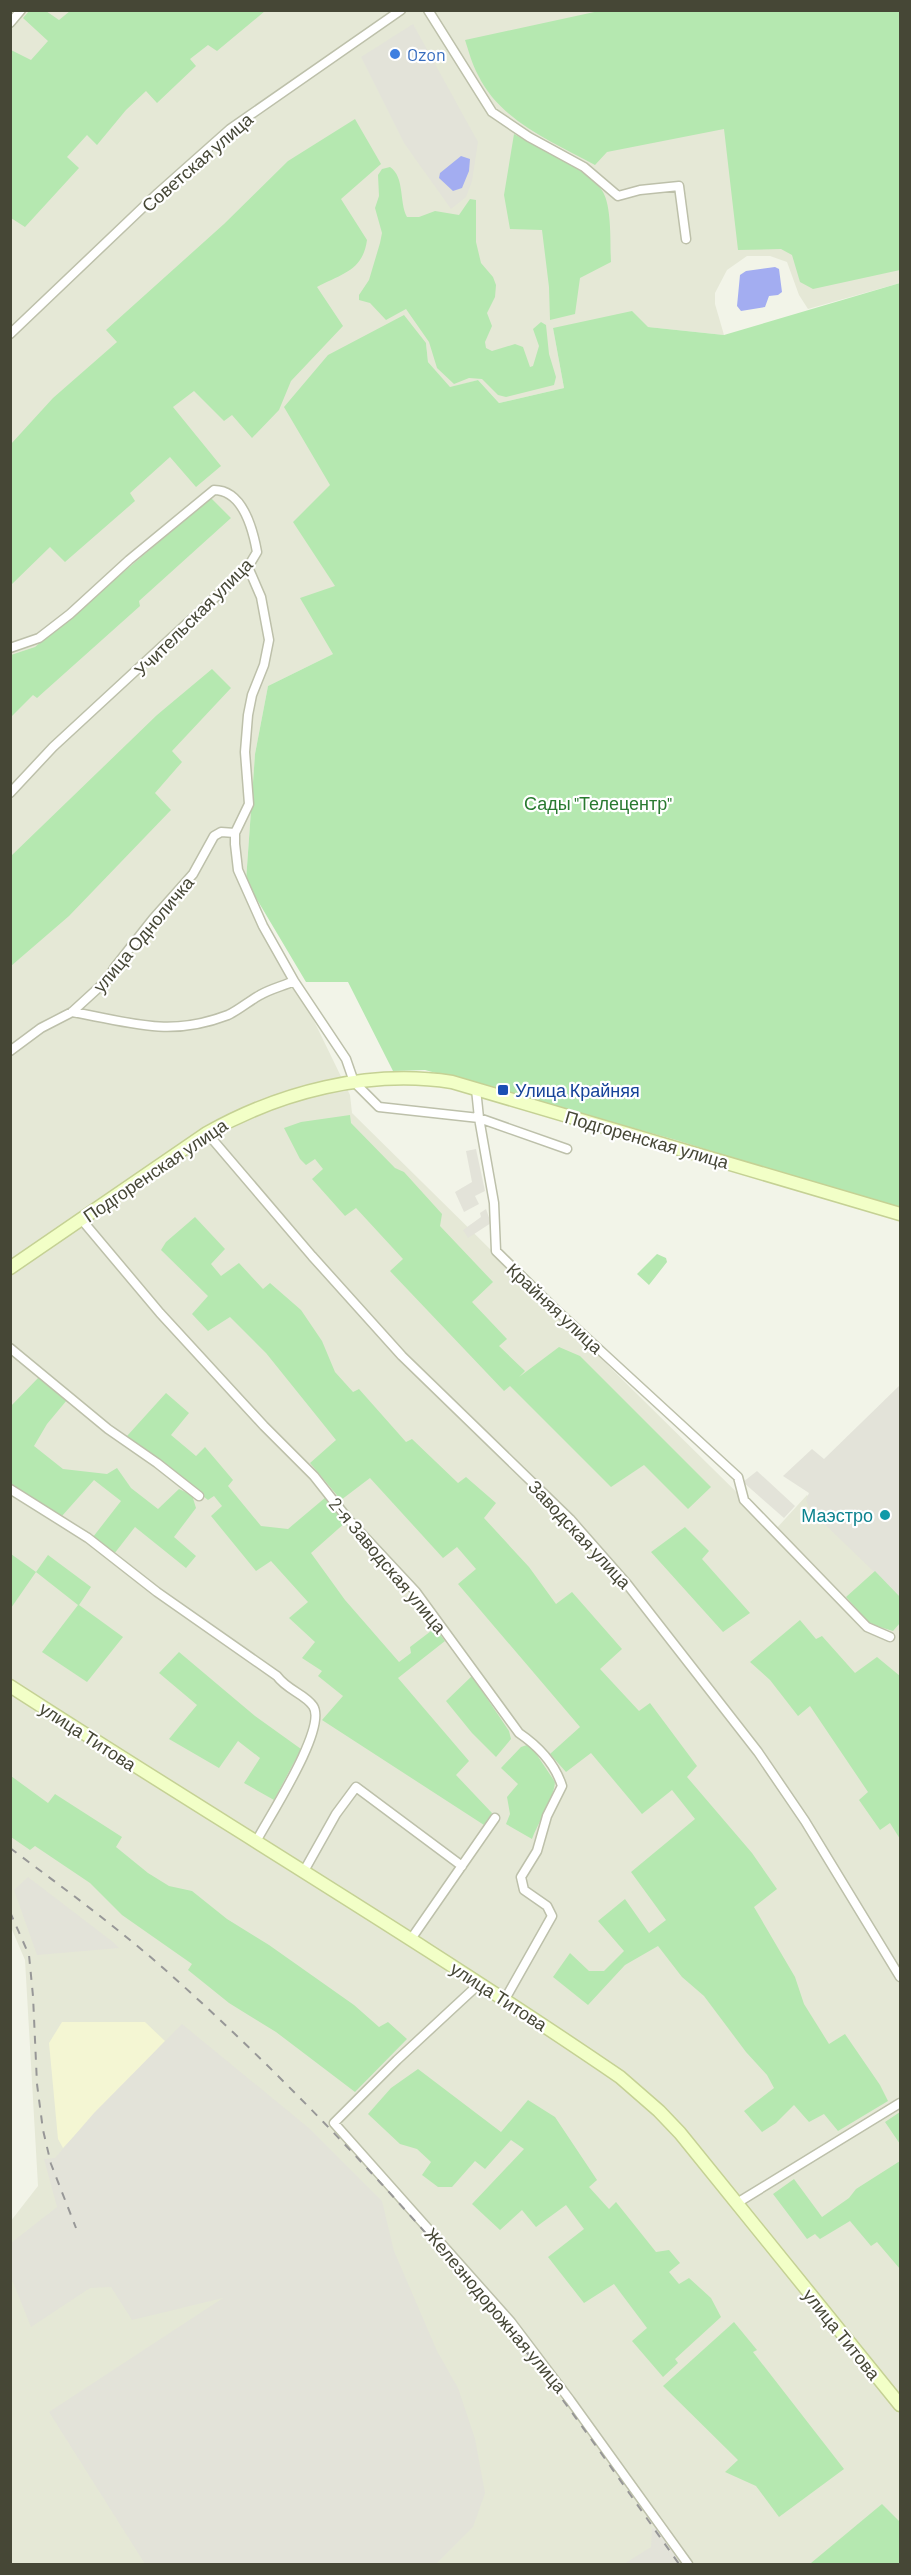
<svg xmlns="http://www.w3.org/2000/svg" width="911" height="2575" viewBox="0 0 911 2575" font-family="Barlow,sans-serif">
<rect width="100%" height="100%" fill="#f2f4e8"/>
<path fill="#e5e8d6" d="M11,11H900V283L808,309L799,295L787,262L770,256H747L727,270L715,293V304L724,335L648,327L553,328L564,388L499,403L478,380L450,388L428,362L426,343L330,485L335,586L333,654L268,686L255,754L246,881L350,1095L352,1113L775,1530L807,1495L900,1592V2564H11L10,2222L38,2186L25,1960L10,1925Z"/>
<path fill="#f4f6d3" d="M62,2022H145L165,2041L63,2148L58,2139L49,2043Z"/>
<path fill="#e3e3d9" d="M413,24L478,142L472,181L466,197L451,209L404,143L361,57Z
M476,1149L485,1191L475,1196L479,1204L464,1212L455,1192L472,1182L466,1151Z
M486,1209L491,1223L468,1238L463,1230L481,1217L480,1213Z
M900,1385V1597L810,1510L806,1500L809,1493L783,1476L812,1449L824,1459Z
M757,1471L795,1506L784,1518L743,1482Z
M28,1877L113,1942L119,1948L37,1955L14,1890Z
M182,2024L310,2129L382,2201L394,2251L437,2351L458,2388L475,2439L485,2493L473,2527L436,2564H145L49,2412L223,2298L132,2320L111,2287L90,2288L31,2327L11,2277V2243L57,2207L44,2159L55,2158L94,2113Z
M656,2527L683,2564H624L651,2547L652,2529Z"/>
<path fill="#b5e8b0" d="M29,11H46L59,20L70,11H265L217,51L208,45L190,59L196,66L157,103L146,91L126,110L97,145L87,135L67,157L79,168L25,227L11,218V50L31,60L48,41L23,18Z
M599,11H900V270L813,289L800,282L792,255L781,249L738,250L724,129L607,152L595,165C553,142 500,121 478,75C472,64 469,52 465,40Z
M355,119L381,164L341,199L367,240C363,271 341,274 317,287L343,326L291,381L279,410L252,438L232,415L224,421L194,391L173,407L221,466L196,487L170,457L130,493L135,501L65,562L50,547L11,585V444L53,398L117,342L106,330L224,224L288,161Z
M514,134C536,147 592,171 603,192C612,208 610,243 611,262L580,278L575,314L550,320L549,287L542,230L510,229L504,195Z
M390,167C405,177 399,202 407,217H419L435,211L459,215L470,199L476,200V242L481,263L493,277L496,285L495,297L487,313L492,326L485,342L486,348L492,351L515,344L523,347L530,367L533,366L539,346L533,329L541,322L546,325L549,354L556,377L554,385L506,397L498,395L482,379L469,378L454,384L437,368L429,342L406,309L386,320L370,303L359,300V295L369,280L380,243L382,233L375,208L379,196L378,175L382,169Z
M900,283V1210L676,1140L425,1070L393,1071L348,982H306L246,881L255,754L268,686L333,654L300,598L335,586L293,522L330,485L284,407L328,355L404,315L426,343L428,362L450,387L478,380L499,403L564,388L553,328L632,311L648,327L724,335Z
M211,498L231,518L139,601L140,606L37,698L33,695L11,717V655L35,647Z
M212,669L231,688L172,751L182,762L155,793L171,810L69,916L11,966V856L157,715Z
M350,1115L351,1123L395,1168L404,1172L442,1214L440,1226L493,1282L472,1302L507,1339L499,1346L525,1371L519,1377L559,1347L580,1356L711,1487L688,1509L644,1465L611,1487L510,1386L504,1391L390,1271L403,1259L356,1208L345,1216L312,1179L323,1169L315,1159L306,1165L300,1159L284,1128L301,1122Z
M195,1217L225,1249L211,1264L221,1276L239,1263L263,1289L270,1283L301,1310L322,1341L335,1372L353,1392L359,1389L406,1442L412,1439L458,1483L466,1477L496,1503L484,1518L529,1567L556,1604L572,1592L622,1649L600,1669L639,1711L650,1703L697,1766L687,1777L752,1853L777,1889L754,1907L795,1977L804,2004L829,2044L845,2034L880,2085L888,2101L838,2131L824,2114L809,2122L794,2105L776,2123L762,2132L744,2111L774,2088L767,2075L746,2052L704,1996L682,1977L658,1946L625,1965L588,2005L553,1977L570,1953L589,1971H604L624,1951L598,1921L625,1899L649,1933L666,1920L631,1872L695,1819L672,1790L642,1814L591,1753L566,1772L550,1754L580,1727L458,1584L476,1569L457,1547L443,1558L370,1478L341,1500L310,1463L336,1440L266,1353L230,1317L208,1331L192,1314L208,1296L161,1250L166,1242Z
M657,1254L666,1258L667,1262L649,1285L637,1274Z
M39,1377L67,1400L47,1424L34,1446L63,1469L107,1474L117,1468L131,1488L158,1509L179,1489L192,1495L196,1508L174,1537L196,1556L186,1568L135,1527L114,1554L93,1537L121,1501L94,1480L62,1516L36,1502L11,1483L10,1407Z
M166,1393L189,1413L171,1435L196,1456L205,1447L233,1480L228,1486L261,1526L288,1529L326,1497L346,1522L311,1553L345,1600L399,1662L411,1653L410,1647L435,1628L445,1641L398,1678L469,1761L456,1775L492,1813L484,1825L322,1720L343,1696L318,1676L322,1671L302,1658L315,1642L289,1618L308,1602L271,1561L256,1571L211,1516L222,1506L214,1496L208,1500L127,1436Z
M685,1527L709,1551L702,1559L750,1613L723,1632L651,1552Z
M11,1554L36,1572L48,1555L91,1587L79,1605L123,1637L87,1682L42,1652L78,1605L36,1572L11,1608Z
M875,1571L900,1597V1623L893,1631L870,1624L846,1597Z
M800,1620L816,1639L822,1636L855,1673L877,1657L900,1676V1839L890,1823L880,1830L859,1800L868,1792L810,1706L798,1716L770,1680L750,1662Z
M179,1652L255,1716L301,1749L274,1800L244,1783L260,1758L238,1741L219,1768L169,1739L197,1705L159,1673Z
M472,1676L509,1731L511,1739L496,1757L472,1733L446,1701Z
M527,1745L533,1749L555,1782C554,1798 538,1823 532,1839L506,1824L510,1814L507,1797L518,1784L501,1768L521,1747Z
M11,1776L48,1803L55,1794L122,1837L116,1847L148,1873L169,1886L192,1891L227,1919L269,1945L354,2005L379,2027L388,2022L407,2039L355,2092L276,2032L229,2003L188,1970L192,1964L122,1915L90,1883L35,1846L30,1850L11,1837Z
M418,2069L501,2132L528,2100L555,2117L597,2180L589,2187L609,2209L616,2202L656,2252L669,2250L680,2263L669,2272L679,2284L689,2278L711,2298L721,2317L675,2359L678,2363L663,2377L632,2341L647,2328L614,2284L584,2303L548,2257L584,2229L566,2205L536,2227L522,2210L500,2230L472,2204L524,2149L511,2140L485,2169L475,2161L452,2187H438L422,2175L431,2162L417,2149L400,2144L368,2114L391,2088Z
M900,2112V2144L885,2122Z
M900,2161V2269L877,2242L871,2246L850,2221L820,2239L815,2234L807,2239L773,2194L794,2179L822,2217L849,2198L856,2189Z
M734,2322L757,2350L753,2352L844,2469L779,2517L756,2486L725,2472L738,2460L663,2386Z
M882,2504L900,2522V2564H812L811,2563Z"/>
<path fill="#a3adf1" d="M461,156L470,159L469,171L462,188L453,191L439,178L440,173Z
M775,267L779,269L782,292L778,295L769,296L765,307L741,311L737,306L740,275L746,271Z"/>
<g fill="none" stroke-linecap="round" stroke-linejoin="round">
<defs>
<path id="street" d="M428,10L492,112L529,137L584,167L618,196L640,190L679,186L686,239
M10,23L21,10
M10,334L158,193L230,129L401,10
M248,567L261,597L269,640L264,665L252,695L248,715L245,752L249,804L235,833V844L238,870L263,926L294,981L346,1059L354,1082L379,1107L479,1118L567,1149
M10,648L39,638L70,614L129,560L214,490C243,490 253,530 257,552L248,567L53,747L10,793
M72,1012C131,1022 168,1038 228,1015C239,1010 249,1001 260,995C270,989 283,986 294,981
M10,1051L41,1028L72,1012L107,980L115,967L153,919L193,874L214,836L221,832L235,833
M476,1089L479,1118L494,1203L496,1251L553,1307L738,1477L744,1500L867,1627L890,1637
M207,1133L312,1256L402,1356L570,1519L627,1584L758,1752L805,1821L900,1977
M81,1219L160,1313L264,1426L314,1476L348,1519L416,1592L519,1733C538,1746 555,1764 562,1786L547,1816L537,1851L521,1877L524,1890L547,1906L552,1916L504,2001
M10,1348L108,1429L157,1463L199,1496
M10,1489L88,1538L157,1592L277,1676C287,1690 305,1694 313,1706C328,1727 269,1817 257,1840
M304,1871L336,1814L356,1787L462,1866
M411,1939L495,1818
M479,1984L397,2060L334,2123L511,2322L570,2400L688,2564
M737,2203L900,2103"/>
<path id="secondary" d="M10,1268L207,1133C280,1092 368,1069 452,1082L900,1214
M10,1686C213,1817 421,1941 620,2077L659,2111L680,2133L900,2405"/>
</defs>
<use href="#street" stroke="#bdc0aa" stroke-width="11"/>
<use href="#secondary" stroke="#c5d194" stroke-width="15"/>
<use href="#street" stroke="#fff" stroke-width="8"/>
<use href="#secondary" stroke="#f2ffc7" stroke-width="12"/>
<path stroke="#979797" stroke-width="2" stroke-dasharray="8 8" stroke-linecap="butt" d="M10,1848C62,1887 114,1925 162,1967C283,2074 394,2193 498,2317C563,2395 620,2481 679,2564
M10,1912L29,1955L33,1996L37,2084L43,2130L51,2164L76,2228"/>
</g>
<circle fill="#3f7fe0" stroke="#fff" stroke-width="2" cx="395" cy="54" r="6"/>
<rect fill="#1a4fb4" stroke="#fff" stroke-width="2" x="497" y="1084" width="12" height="12" rx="3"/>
<circle fill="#0f9aa8" stroke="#fff" stroke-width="2" cx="885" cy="1515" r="6"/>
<g text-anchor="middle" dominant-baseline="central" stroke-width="4.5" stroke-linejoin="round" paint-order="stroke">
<g font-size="18" fill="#366cbe" stroke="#fff" text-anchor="start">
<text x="407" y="54">Ozon</text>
</g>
<g font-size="18" fill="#464736" stroke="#fff">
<text transform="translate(197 162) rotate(-41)">Советская улица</text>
<text transform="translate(193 617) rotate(-45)">Учительская улица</text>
<text transform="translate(143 934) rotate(-50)">улица Одноличка</text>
<text transform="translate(647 1139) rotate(16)">Подгоренская улица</text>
<text transform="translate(155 1170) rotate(-34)">Подгоренская улица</text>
<text transform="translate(555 1308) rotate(43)">Крайняя улица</text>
<text transform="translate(580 1534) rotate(47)">Заводская улица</text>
<text transform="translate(388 1565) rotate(50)">2-я Заводская улица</text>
<text transform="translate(88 1736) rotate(33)">улица Титова</text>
<text transform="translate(499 1996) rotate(33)">улица Титова</text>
<text transform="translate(496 2310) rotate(50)">Железнодорожная улица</text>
<text transform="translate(842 2334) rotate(51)">улица Титова</text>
</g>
<g font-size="18" fill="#297a30" stroke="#fff">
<text x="598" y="803">Сады "Телецентр"</text>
</g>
<g font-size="18" fill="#164399" stroke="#fff" text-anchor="start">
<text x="515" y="1090">Улица Крайняя</text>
</g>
<g font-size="18" fill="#0d838f" stroke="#fff" text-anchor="end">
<text x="873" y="1515">Маэстро</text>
</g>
</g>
<rect width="911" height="2575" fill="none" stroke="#464736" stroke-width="24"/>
</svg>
